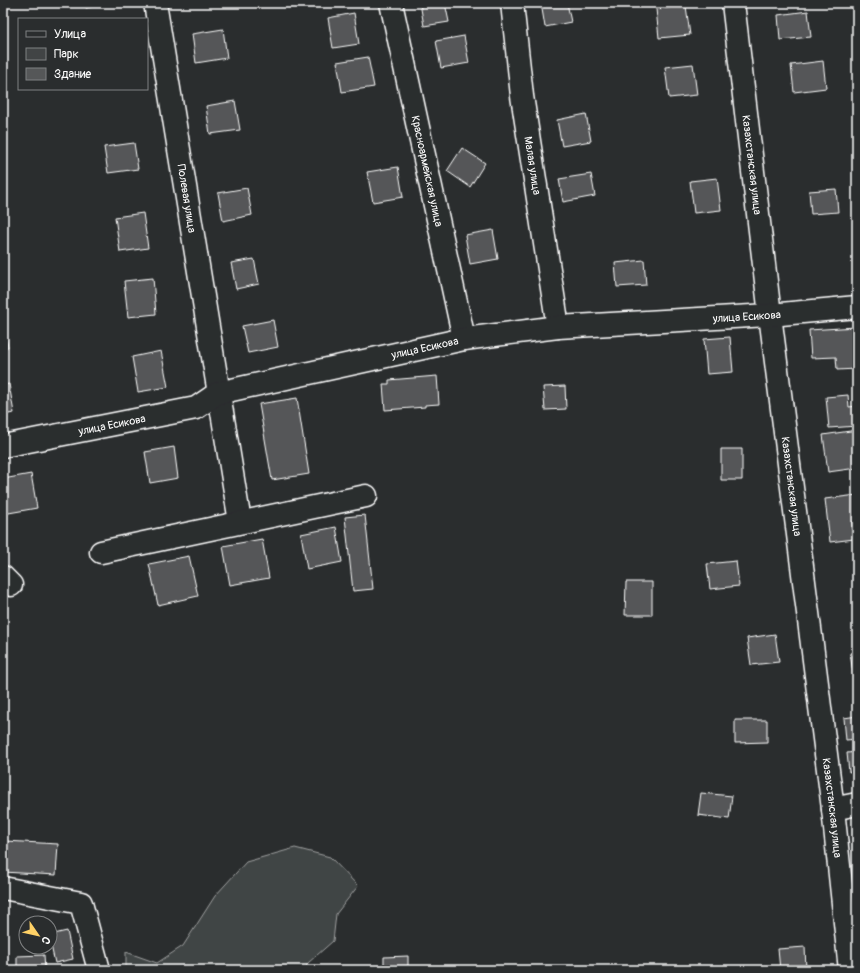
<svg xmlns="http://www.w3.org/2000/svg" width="860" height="973" viewBox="0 0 860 973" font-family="Pangolin,sans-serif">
<rect width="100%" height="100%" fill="#2a2d2e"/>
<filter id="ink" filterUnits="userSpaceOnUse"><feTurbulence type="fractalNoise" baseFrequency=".025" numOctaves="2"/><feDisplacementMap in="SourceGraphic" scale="8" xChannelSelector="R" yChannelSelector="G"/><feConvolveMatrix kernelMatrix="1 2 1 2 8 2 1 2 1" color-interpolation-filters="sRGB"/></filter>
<g filter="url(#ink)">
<path fill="#414445" stroke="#a0a2a2" d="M295,848L330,857L358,886L336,914L333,941L308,963L304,970H126V952L157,963L183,946L215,896L246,862Z"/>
<path fill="#555758" stroke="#fff" d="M85,3H107L86,8Z
M420,3H445L449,22L424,26Z
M541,3H567L571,22L545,27Z
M686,6L690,35L659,38L656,9Z
M808,11L811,37L780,40L778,15Z
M354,13L359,44L333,48L328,18Z
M223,29L227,58L196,63L192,34Z
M464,36L469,63L441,68L436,41Z
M368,57L374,87L342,92L337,62Z
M823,61L826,88L794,92L791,65Z
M693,64L697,95L669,98L665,67Z
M235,101L240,130L210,134L206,106Z
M586,114L591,141L562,146L557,120Z
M134,143L138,169L108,173L104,147Z
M462,148L485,163L470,187L447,171Z
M398,167L403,197L373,202L367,172Z
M591,174L595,196L563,202L559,179Z
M717,178L721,210L694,213L690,181Z
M247,188L252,215L223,221L218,193Z
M836,189L838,212L811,214L809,191Z
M143,213L148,248L120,252L115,217Z
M493,230L498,259L470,264L465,235Z
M254,259L259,284L236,289L231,263Z
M644,260L646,285L617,287L615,263Z
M153,278L156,314L128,317L124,281Z
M3,319L8,347L3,348Z
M273,320L278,347L248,353L242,326Z
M856,327L857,369L837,370L836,357L811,358L809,330Z
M730,337L733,372L707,374L704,339Z
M161,351L168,387L138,392L132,357Z
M437,376L439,404L425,405V407L385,410L383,384H389V380Z
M9,384L14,413L3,415V385Z
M565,386L566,409L545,410L543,387Z
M848,395L849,407L857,406V426L829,428L826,397Z
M297,398L309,474L272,480L259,404Z
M857,430V468L828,472L823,435Z
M174,447L178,478L150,483L145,452Z
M721,449H742V480H721Z
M31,474L37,508L3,514V479Z
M857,495V522H852L854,539L830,542L825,499Z
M365,515L373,589L353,591L345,517Z
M336,527L342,562L307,569L301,534Z
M262,539L269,578L230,585L223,546Z
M189,556L198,596L158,605L149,564Z
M736,561L739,586L710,589L707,564Z
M626,582H652V615H625Z
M775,634L779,662L751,665L747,638Z
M857,652V680H854L850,653Z
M857,716V739L846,740L844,718Z
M735,720H767V742L735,743Z
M857,752V770L849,772L847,753Z
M701,793L732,796L729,819L698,815Z
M5,841L58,844L56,875L3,872Z
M67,931L73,959L55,963L50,941V935Z
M805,947L806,970H780L778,949Z
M44,955L45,970H17V956Z
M408,956V970H384V957Z"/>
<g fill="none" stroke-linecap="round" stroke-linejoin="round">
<defs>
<g id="minor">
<path id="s1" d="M155,3L240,522"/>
<path id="s2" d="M391,3L464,339"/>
<path id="s3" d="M512,3L522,96L558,327"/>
<path id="s4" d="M733,3L770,315L833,809L850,970"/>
<path id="s5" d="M3,446L196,408L218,393L464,339L558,327L770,315L857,307"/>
<path d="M101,552L366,496"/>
<path d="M3,577L11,585"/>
<path d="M833,809L857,804"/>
<path d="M3,888L81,903L99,970"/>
</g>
</defs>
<use href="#minor" stroke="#fff" stroke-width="25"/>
<use href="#minor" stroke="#2a2d2e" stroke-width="22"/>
</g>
</g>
<g text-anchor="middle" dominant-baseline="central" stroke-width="4" stroke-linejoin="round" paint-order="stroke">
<g font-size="11" fill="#fff" stroke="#2a2d2e">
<text stroke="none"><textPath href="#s3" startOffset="164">Малая улица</textPath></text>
<text stroke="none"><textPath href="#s4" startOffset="163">Казахстанская улица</textPath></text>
<text stroke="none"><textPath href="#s2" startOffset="172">Красноармейская улица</textPath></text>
<text stroke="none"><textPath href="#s1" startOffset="198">Полевая улица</textPath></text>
<text stroke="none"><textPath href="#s5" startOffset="759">улица Есикова</textPath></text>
<text stroke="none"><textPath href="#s5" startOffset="435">улица Есикова</textPath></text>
<text stroke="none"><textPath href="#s5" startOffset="111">улица Есикова</textPath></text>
<text stroke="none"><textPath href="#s4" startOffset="487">Казахстанская улица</textPath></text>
<text stroke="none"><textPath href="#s4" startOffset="811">Казахстанская улица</textPath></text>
</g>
</g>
<rect width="860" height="973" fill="none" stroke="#2a2d2e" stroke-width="16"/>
<rect x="8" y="8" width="844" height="957" fill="none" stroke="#fff" stroke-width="1.5" filter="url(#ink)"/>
<rect x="18" y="18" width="130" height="72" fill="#2a2d2e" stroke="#7f8182"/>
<rect x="26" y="31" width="20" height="6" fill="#2a2d2e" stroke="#7f8182"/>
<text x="54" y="38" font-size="12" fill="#ffffff">Улица</text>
<rect x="26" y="48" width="20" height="12" fill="#414445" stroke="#7f8182"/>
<text x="54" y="58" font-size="12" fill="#ffffff">Парк</text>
<rect x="26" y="68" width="20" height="12" fill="#555758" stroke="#7f8182"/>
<text x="54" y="78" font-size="12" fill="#ffffff">Здание</text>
<g transform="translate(38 935) rotate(124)"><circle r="19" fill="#2a2d2e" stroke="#7f8182"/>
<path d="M0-3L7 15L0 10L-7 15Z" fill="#ffd166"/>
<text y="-6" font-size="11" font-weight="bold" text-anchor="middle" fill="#ffffff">С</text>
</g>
</svg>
